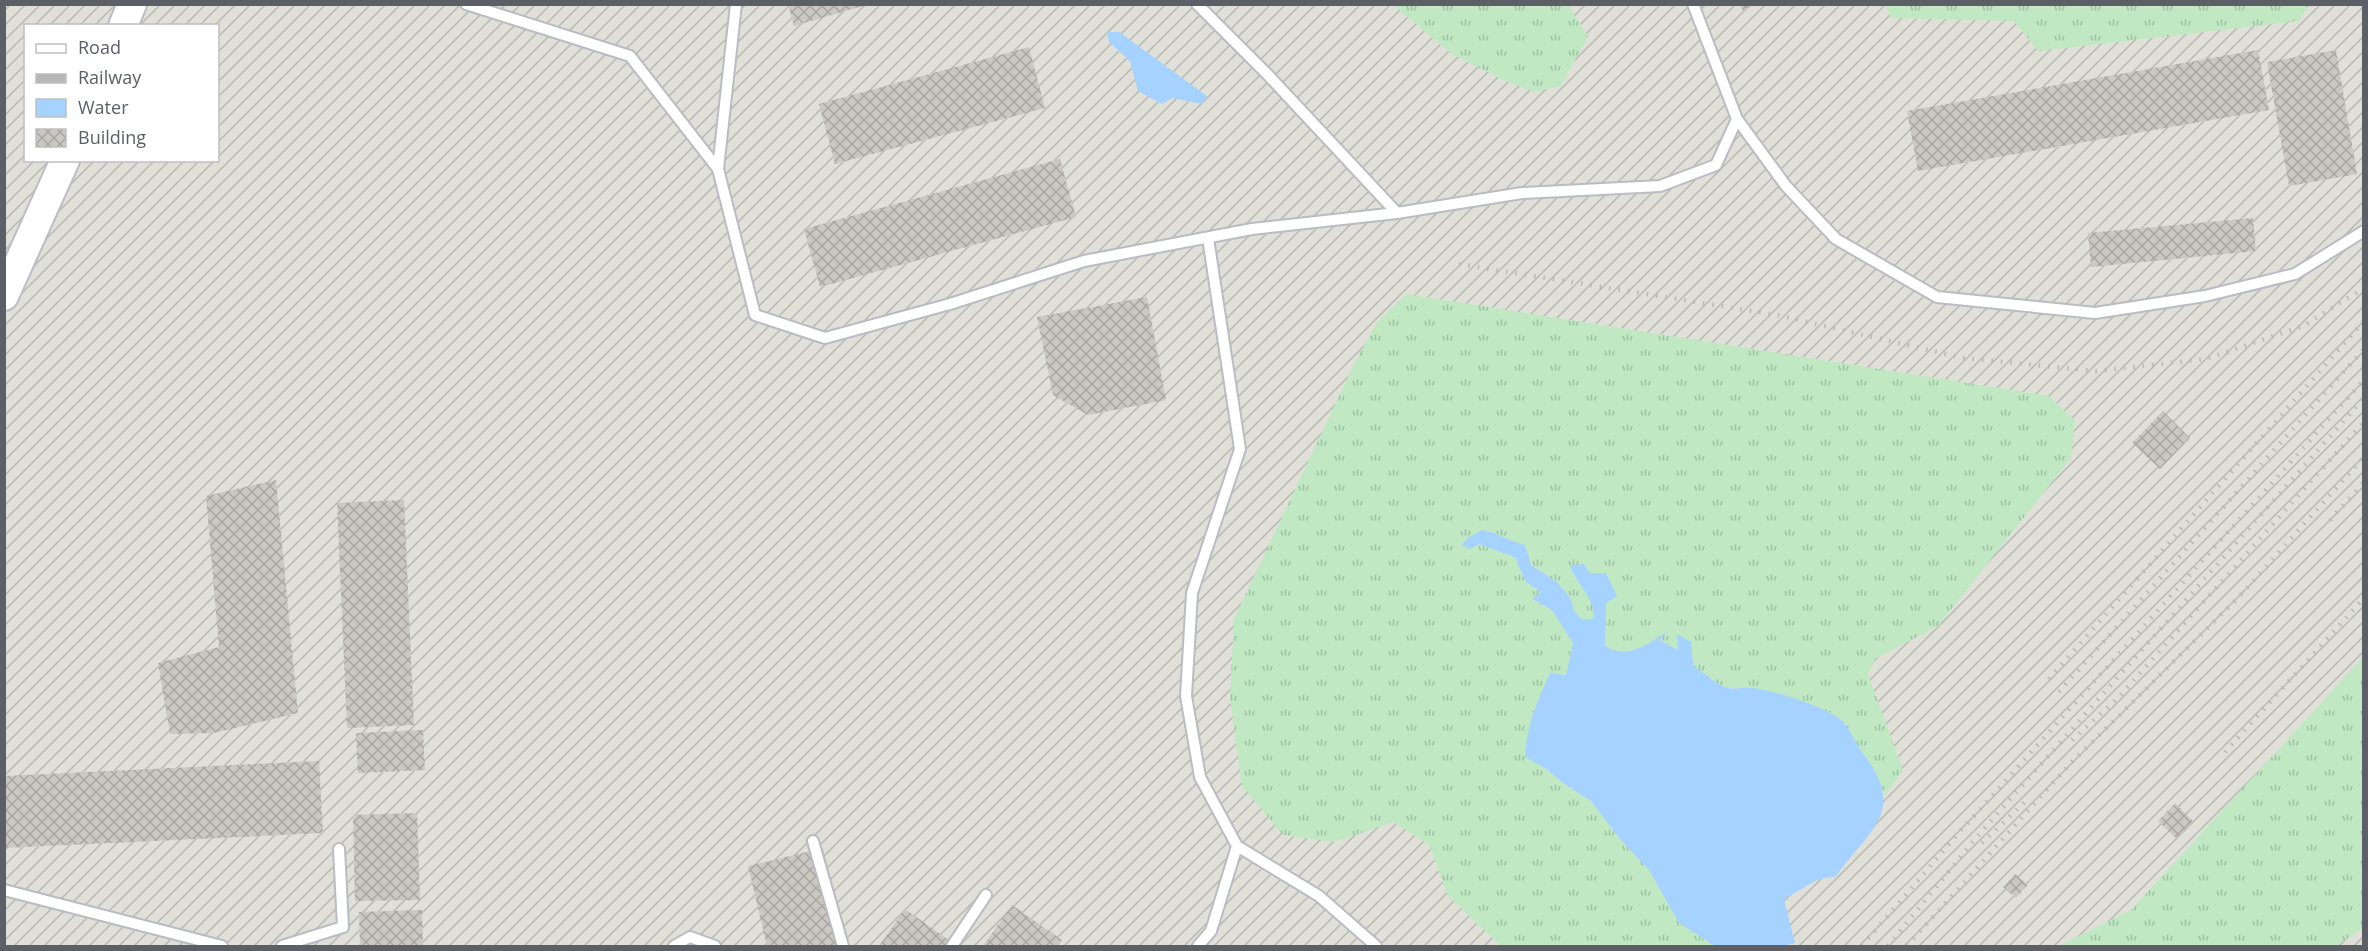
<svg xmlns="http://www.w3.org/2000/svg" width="2368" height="951" viewBox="0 0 2368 951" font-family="'Open Sans',sans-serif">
<defs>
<pattern id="industrial-furrows" width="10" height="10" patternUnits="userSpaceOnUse" patternTransform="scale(1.5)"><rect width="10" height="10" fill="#e0e0d9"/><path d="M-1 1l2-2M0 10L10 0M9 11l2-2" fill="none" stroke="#b9b9b4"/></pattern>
<pattern id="grass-tufts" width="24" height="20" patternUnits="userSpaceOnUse" patternTransform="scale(1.5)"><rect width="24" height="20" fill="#c0e9c3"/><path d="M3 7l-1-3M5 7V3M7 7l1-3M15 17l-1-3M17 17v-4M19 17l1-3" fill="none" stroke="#9fc0a2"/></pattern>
<pattern id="building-cross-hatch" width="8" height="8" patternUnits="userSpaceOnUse" patternTransform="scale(1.5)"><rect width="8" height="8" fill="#cbc8c2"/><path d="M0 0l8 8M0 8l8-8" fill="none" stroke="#a8a6a1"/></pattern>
</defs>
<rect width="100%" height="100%" fill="#f0eee5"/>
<path fill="url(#industrial-furrows)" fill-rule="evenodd" d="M5,5H2363V946H5ZM26,26H218V160H26Z"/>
<path fill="url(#grass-tufts)" d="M1393,5H1568L1588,36L1561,86L1534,92L1501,79L1452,54Z
M1885,5H2309L2299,21L2038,51L2014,21L1891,18Z
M1406,294L2049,396L2075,421L2071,458L1938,626L1875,659L1868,674L1903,770L1885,795L1873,767L1851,737L1844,722L1754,688H1724L1693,665L1691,642L1677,635L1678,651L1660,639L1665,633C1646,646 1626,659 1605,646L1606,603L1573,574L1593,601L1595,619L1583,620L1575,613L1570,598L1557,582L1531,564L1525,545L1505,540L1496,533L1479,544L1515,557L1526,582L1541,593L1532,600L1552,610L1573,643L1566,676L1550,674C1536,701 1526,727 1526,757L1545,768L1563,783L1591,801L1620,839L1649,870L1679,923L1715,946H1501L1448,896L1429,845L1394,822L1334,842L1283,835L1242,786L1230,697L1234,619L1356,360L1378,321Z
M2363,657V929L2335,946H2058L2131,910Z"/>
<path fill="#a5d2ff" d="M1107,32H1119L1207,96L1202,104L1172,98L1162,104L1138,91L1130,61L1109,42Z
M1482,530C1498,533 1509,541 1525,545L1531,565L1557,582L1570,598L1575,613L1583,620L1594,618C1593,593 1577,587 1570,565L1584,564L1590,573H1606L1617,596L1606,603L1605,646C1627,660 1649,644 1668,631L1660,640L1678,650L1677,634L1691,642L1693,665C1703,672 1712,681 1723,686C1731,691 1744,687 1754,688C1775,691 1828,707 1843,722C1848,726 1857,745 1862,752C1908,811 1871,828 1836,876L1817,880L1784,899L1795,943L1782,946H1715L1679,923L1649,870L1620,839L1591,801L1563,783L1545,768L1525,757C1526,727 1537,701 1550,673L1566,675L1573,643L1552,610L1532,599L1541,592L1526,582L1515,557L1479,544L1470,549L1462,545L1468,538Z"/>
<path fill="url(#building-cross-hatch)" d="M788,4H866V5L794,26Z
M1740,4H1756L1743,11Z
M1029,47L1045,108L835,164L819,104Z
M2258,50L2269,110L1918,171L1907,111Z
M2336,50L2357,174L2289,186L2267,62Z
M1060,159L1076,217L820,287L804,229Z
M2253,218L2256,251L2091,267L2088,233Z
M1147,297L1166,400L1088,415L1053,395L1037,317Z
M2163,411L2190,438L2160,469L2132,443Z
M276,480L298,713L214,733L170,734L158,663L219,647L206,496Z
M404,500L414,725L347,728L337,503Z
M423,730L425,770L358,773L356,733Z
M319,761L323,833L4,848V776Z
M2175,803L2193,821L2176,838L2158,821Z
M417,813L420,900L355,901L353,815Z
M823,848L846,946H767L748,866Z
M2015,874L2028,885L2016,898L2003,887Z
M1012,905L1062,940L1058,946H983Z
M905,909L953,943L950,946H879Z
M422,910L423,946H360L359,912Z"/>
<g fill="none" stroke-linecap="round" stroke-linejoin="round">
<defs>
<path id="lane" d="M466,4L630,56L718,169L755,315L825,338L950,304L1084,261L1252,229L1397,213L1522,193L1660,186L1716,165L1737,119
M1197,4L1268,75L1397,213
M1693,4L1737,119L1786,186L1836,239L1937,297L2095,313L2205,296L2295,274L2364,231
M718,169L736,4
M813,841L843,946
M1237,846L1319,896L1376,946
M4,890L222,946
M282,946L343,927L339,849
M674,946L690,937L715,946
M952,946L986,895
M1198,946L1211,931L1237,846L1200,777L1186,696L1192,593L1240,449L1208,238"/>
<path id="secondary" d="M123,26L132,4
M4,296L65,160"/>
</defs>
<use href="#lane" stroke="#b9bcc1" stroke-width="14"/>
<use href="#secondary" stroke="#babdc3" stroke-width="32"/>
<use href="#lane" stroke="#fff" stroke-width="10"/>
<use href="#secondary" stroke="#fff" stroke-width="28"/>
<path stroke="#b6b7b7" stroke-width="4.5" stroke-dasharray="1.5 8" stroke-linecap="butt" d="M1459,264L1777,315L1963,358L2096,371L2206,359L2303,326L2364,288
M2330,520L2364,482
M2049,679L2364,321
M2059,692L2364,349
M2072,740L2117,699L2364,422
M2225,752L2364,598
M1982,843L2028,799
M1862,946L1957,835L2364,380
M1888,946L1976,838L2364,398
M1907,946L2069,765L2236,600L2364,457"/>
</g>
<rect width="2368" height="951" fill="none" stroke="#5c6066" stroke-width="12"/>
<rect x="24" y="24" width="195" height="138" fill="#ffffff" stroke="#bebfc2" stroke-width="1.5"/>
<rect x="36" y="44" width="30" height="9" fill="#ffffff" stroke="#bebfc2" stroke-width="1.5"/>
<text x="78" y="54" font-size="18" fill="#5c6066">Road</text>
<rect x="36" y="74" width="30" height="9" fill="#b6b7b7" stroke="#bebfc2" stroke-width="1.5"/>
<text x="78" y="84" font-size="18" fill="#5c6066">Railway</text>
<rect x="36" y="99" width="30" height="18" fill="#a5d2ff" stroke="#bebfc2" stroke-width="1.5"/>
<text x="78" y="114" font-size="18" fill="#5c6066">Water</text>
<rect x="36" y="129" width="30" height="18" fill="url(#building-cross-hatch)" stroke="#bebfc2" stroke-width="1.5"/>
<text x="78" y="144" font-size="18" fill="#5c6066">Building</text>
</svg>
